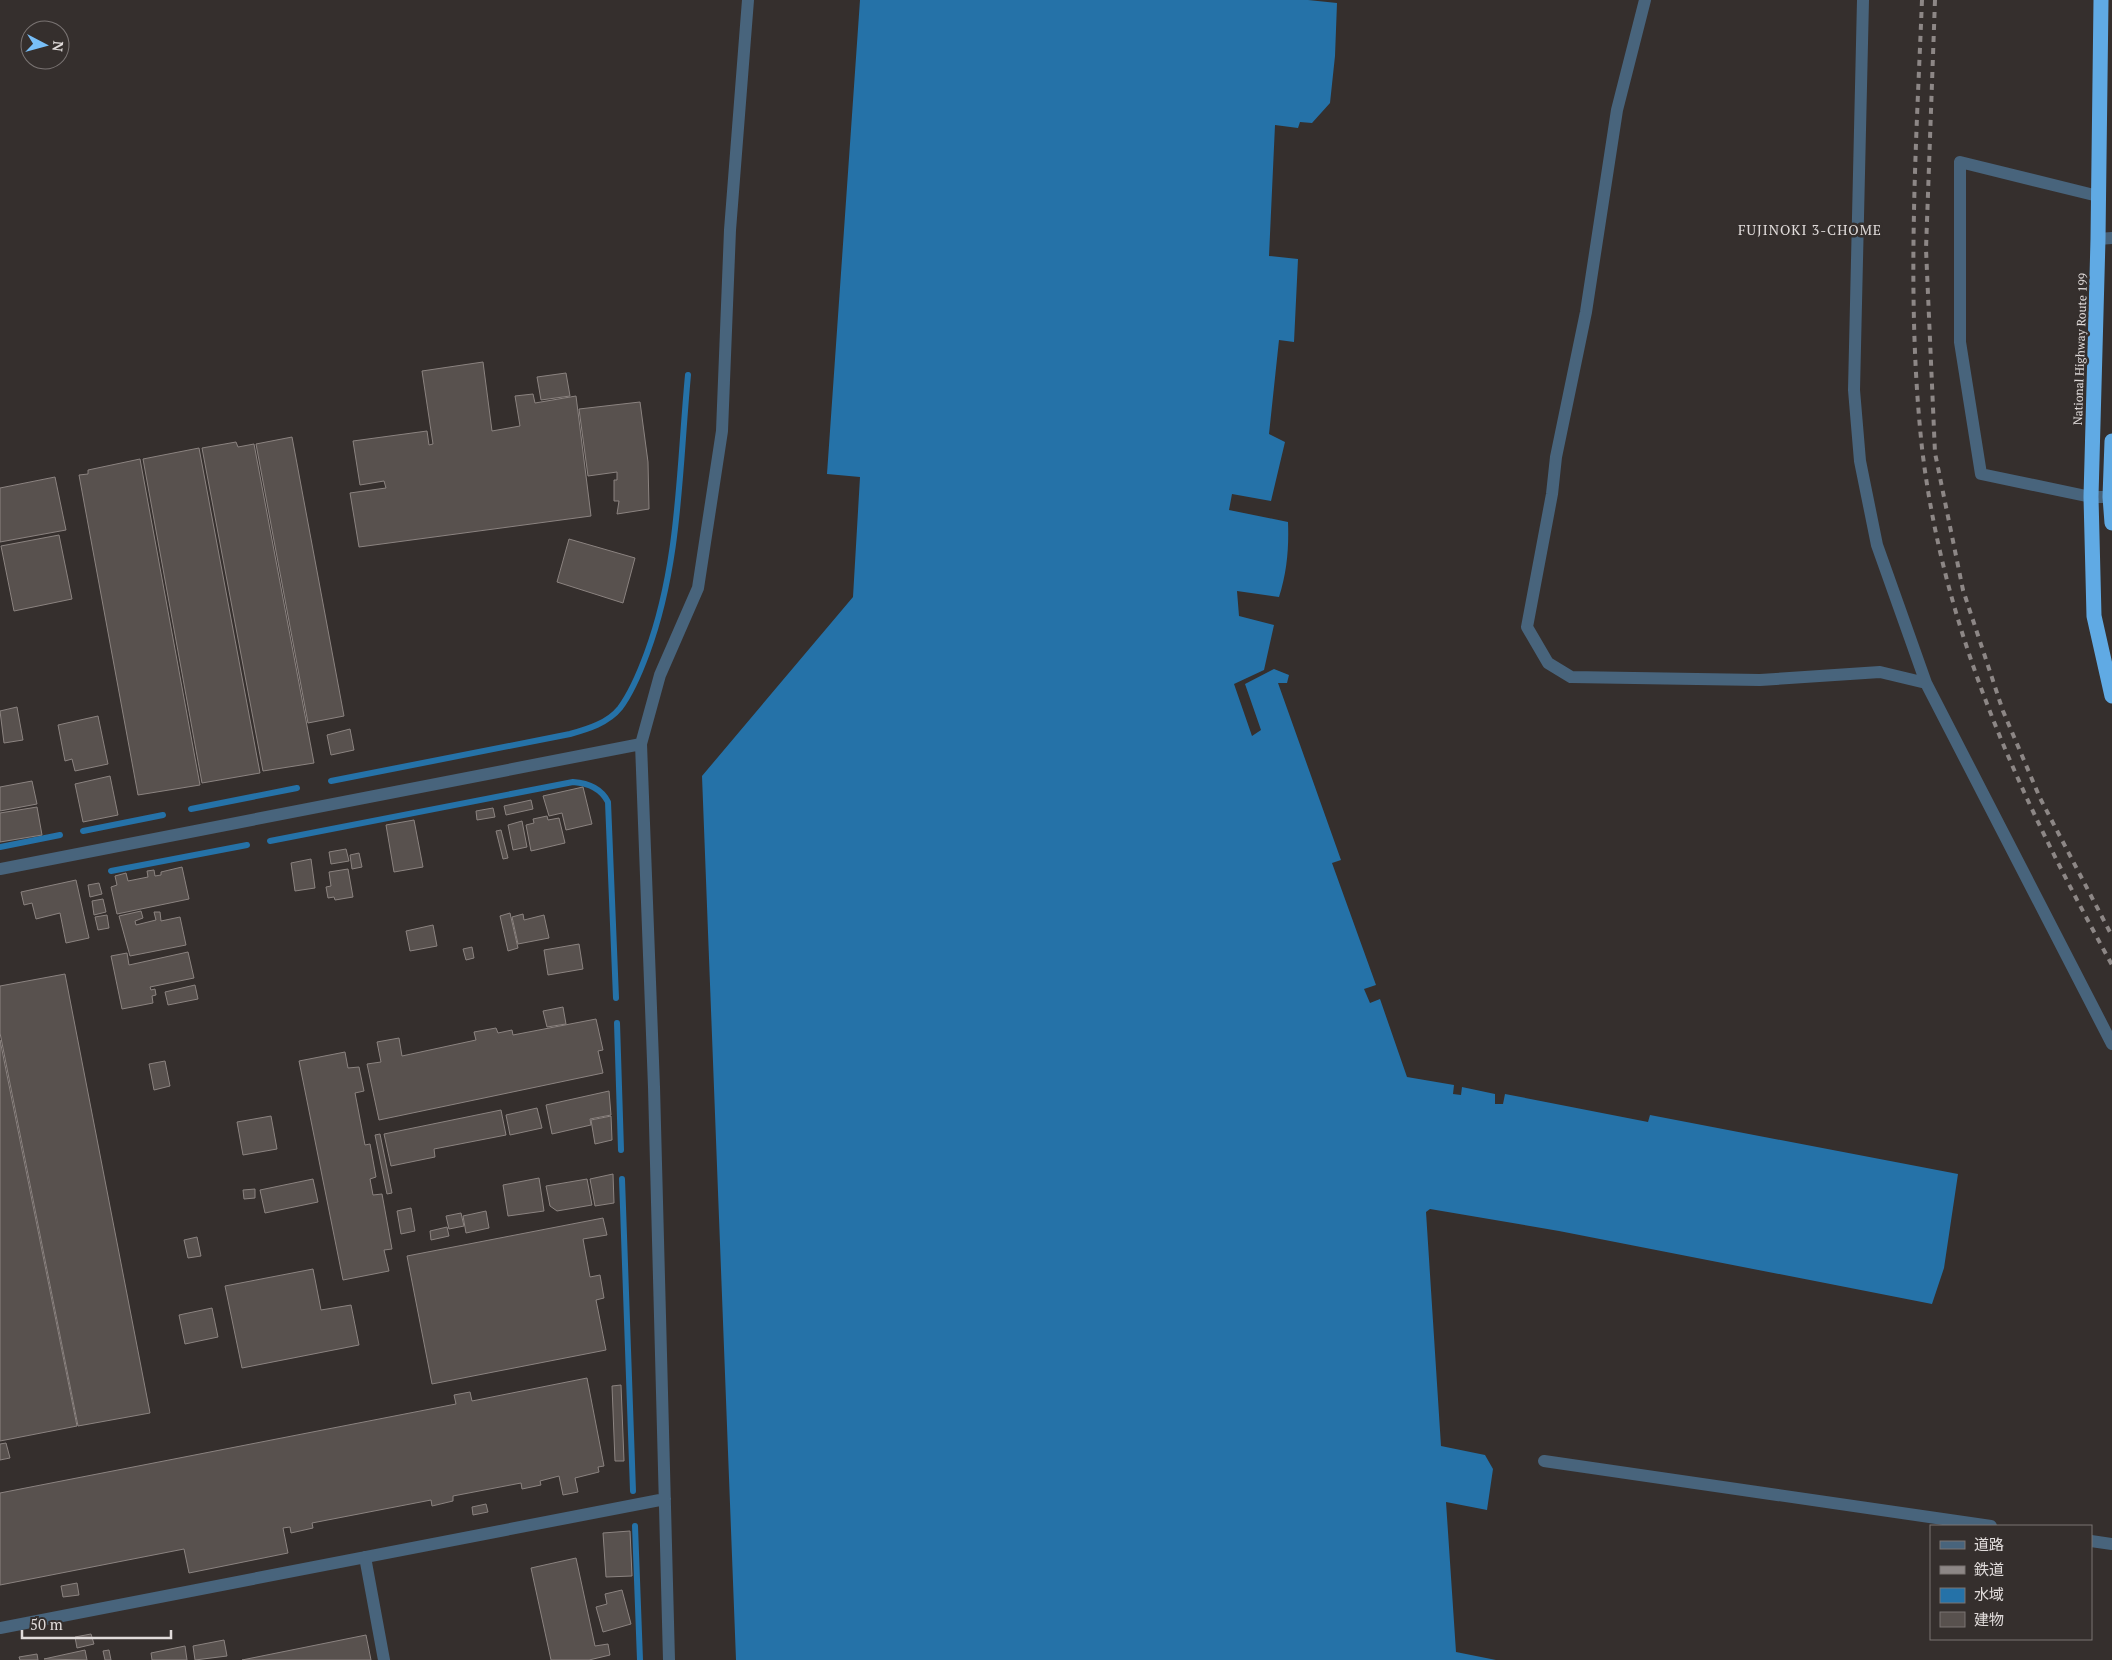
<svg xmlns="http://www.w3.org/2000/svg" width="2112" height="1660" viewBox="0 0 2112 1660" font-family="'PT Serif','Noto Sans JP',serif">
<rect width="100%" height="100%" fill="#352f2d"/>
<path fill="#2572a8" d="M860,0H1308L1337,3L1335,56L1330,103L1312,123L1300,122L1298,128L1275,125L1269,256L1298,259L1294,342L1279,340L1269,434L1285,442L1271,501L1232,494L1229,510L1288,522C1289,548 1287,572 1279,597L1237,591L1239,616L1274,625L1264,670L1234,684L1252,736L1261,730L1245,684L1274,669L1289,675L1287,683H1278L1341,860L1332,863L1376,985L1364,989L1370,1003L1380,999L1407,1077L1454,1085L1453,1094L1461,1095L1462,1087L1495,1094V1104H1503L1505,1094L1648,1122L1650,1115L1958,1174L1944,1268L1932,1304L1559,1231L1430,1209L1426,1212L1441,1446L1485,1455L1493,1469L1487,1510L1446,1502L1456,1652L1496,1660H736L702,776L853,597L860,477L827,474Z"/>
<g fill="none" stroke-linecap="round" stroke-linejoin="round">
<path stroke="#2572a8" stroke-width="6" d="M331,781L570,734C588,729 608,723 620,708C632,692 640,672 647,653C680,564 679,469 688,375
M191,809L297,788
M83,831L163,815
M270,841L573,782C588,783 601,788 608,802L616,998
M0,847L60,835
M111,871L247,845
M617,1023L621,1150
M622,1179L633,1491
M635,1526L640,1660"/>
</g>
<path fill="#58514e" stroke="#8b8380" d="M483,362L492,431L520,426L515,396L533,394L535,403L576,396L591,516L359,547L350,493L386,488L384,481L360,485L353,441L427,431L429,445L433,444L422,371Z
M566,373L570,396L541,400L537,377Z
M640,402L648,462L649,509L617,514L619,501H614V480H617V472L588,476L579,409Z
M292,437L344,716L308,723L256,444Z
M236,442L238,447L254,444L314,763L263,771L202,448Z
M199,448L260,773L202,783L143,459Z
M140,459L200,785L138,795L79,475L88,474V470Z
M55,477L66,530L0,542V488Z
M59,535L72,599L14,611L1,546Z
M569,539L635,558L623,603L557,582Z
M17,707L23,740L4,743L0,711Z
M98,716L108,764L75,771L72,759L65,761L58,725Z
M350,729L354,750L331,755L327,735Z
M110,776L118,815L83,822L75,784Z
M32,781L37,804L0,811V787Z
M583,787L592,824L566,830L562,813L549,816L543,796Z
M531,800L533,809L506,815L504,806Z
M37,807L42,835L0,842V813Z
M493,808L495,817L477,820L476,811Z
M547,816L548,820L559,818L565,843L531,851L526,825L534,823L533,819Z
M414,820L423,867L394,872L386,825Z
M522,821L527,847L513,850L508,825Z
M501,830L508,858L503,859L496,831Z
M346,849L349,861L331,864L329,852Z
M359,853L362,867L352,869L350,855Z
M311,859L315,888L295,891L291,863Z
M182,867L189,899L117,914L111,887L117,885L115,876L126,873L128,881L148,877L147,871L154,870L155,876L161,875V872Z
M348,869L353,897L335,900L334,897L328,898L326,887L331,886L329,872Z
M76,880L89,938L66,943L60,913L36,919L32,903L24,905L21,892Z
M99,883L102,894L90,897L88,885Z
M103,899L106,912L94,915L92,901Z
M141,911L143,918L135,921L136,925L156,920L154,912H160L161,921L180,917L186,945L130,956L119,916Z
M510,913L518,948L508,951L500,916Z
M523,914L524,920L544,915L549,938L518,944L512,917Z
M107,915L109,928L98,930L95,917Z
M433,925L437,946L410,951L406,931Z
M579,944L583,969L548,975L544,950Z
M472,947L474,958L466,960L463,949Z
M188,952L194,978L150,987L151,990L155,989L156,995L152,996L153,1003L122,1009L111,956L127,953L129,965Z
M65,974L150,1413L78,1426L0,1033V986Z
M195,985L198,999L168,1005L165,992Z
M563,1007L566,1024L547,1027L543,1011Z
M596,1019L603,1050L598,1051L603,1073L379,1120L367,1064L381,1062L377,1042L399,1038L402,1056L476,1040L474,1032L496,1028L498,1033L512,1030L513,1035Z
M0,1040L77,1426L0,1441Z
M345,1052L348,1068L359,1067L364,1091L355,1093L365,1145L370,1144L376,1177L370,1179L373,1195L382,1194L392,1249L384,1250L389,1271L343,1280L299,1061Z
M165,1061L170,1086L154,1090L149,1064Z
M609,1091L611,1115L590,1119L591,1125L552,1134L546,1105Z
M537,1108L542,1128L510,1135L506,1115Z
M501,1110L506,1135L434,1149L435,1157L391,1166L384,1134Z
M271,1116L277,1149L243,1155L237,1122Z
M611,1116L612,1140L595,1144L591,1120Z
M380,1134L392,1193L387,1194L375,1135Z
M613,1174L614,1203L595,1206L590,1179Z
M539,1178L544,1211L508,1216L503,1185Z
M313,1179L318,1202L265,1213L260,1190Z
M587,1179L592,1205L557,1211L550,1206L546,1186Z
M255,1189V1198L244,1199L243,1190Z
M411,1208L415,1231L401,1234L397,1211Z
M486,1211L489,1228L466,1233L463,1216Z
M461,1213L464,1226L449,1229L446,1216Z
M603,1218L607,1235L583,1239L590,1277L600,1275L604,1298L596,1300L606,1350L432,1384L407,1256Z
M447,1227L449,1236L431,1240L430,1231Z
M197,1237L201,1256L188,1258L184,1240Z
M313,1269L321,1310L351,1305L359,1345L242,1368L225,1286Z
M212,1308L218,1337L185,1344L179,1315Z
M587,1378L604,1466L598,1467L599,1472L575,1478L578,1492L563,1495L559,1476L540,1481L541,1485L522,1489L521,1483L453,1496V1501L432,1506L431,1500L312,1523L313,1528L291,1533L290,1527L283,1528L288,1553L189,1573L184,1549L0,1585V1493L456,1404L454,1395L470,1392L472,1401Z
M621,1385L624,1461H615L612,1386Z
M6,1443L10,1458L0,1460V1444Z
M486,1504L488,1512L473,1515L472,1507Z
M630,1531L632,1576L606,1577L603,1533Z
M576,1558L595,1646L608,1644L610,1655L589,1660H551L531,1568Z
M77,1583L79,1595L63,1597L61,1586Z
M622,1590L631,1624L603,1632L596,1607L607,1604L605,1594Z
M91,1634L94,1644L77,1648L75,1637Z
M366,1635L371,1660H242Z
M224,1640L227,1656L195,1660L193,1646Z
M185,1646L187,1660H152L151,1653Z
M85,1650L87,1660L44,1659Z
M109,1650L111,1660H105L103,1651Z
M37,1654L38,1660H20L19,1657Z"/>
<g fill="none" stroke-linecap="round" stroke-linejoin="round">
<path stroke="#48647c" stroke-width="12" d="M1645,0L1617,110L1586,312L1556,457L1552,494L1527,627L1548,663L1571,677L1760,680L1880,672L1926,683
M1863,0L1854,390L1860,461L1877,545L1926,683L2112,1044
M2098,196L1960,162V342L1981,474L2091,497H2112
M2098,239L2112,238
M0,869L641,744
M1544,1461L1991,1526
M2091,1541L2112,1544
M365,1557L384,1660
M0,1628L665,1499
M669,1660L654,1087L641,744L660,675L698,588L722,431L730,230L748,0"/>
<path stroke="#60aae4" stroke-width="15" d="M2101,0L2098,239L2091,497L2094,616L2112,696
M2112,441L2110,497L2112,523"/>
<path stroke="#8d8786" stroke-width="4" stroke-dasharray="6 6" stroke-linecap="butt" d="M1922,0C1916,149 1906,299 1922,448C1944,636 2022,801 2112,965
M1935,0L1926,249L1935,453L1963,590L2003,711L2040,798L2112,936"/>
</g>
<g text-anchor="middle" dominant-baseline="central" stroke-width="5" stroke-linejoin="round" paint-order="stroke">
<g font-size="12" fill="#e1dcdb" stroke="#352f2d">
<text transform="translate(2080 349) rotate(-88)">National Highway Route 199</text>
</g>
<g font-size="14" letter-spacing="1" fill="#e1dcdb" stroke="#352f2d">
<text x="1810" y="229">FUJINOKI 3-CHOME</text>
</g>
</g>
<rect x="1930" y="1525" width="162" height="115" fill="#352f2d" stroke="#7a7473"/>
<rect x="1940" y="1541" width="25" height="8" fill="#48647c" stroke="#7a7473"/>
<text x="1974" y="1550" font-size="15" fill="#e1dcdb">道路</text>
<rect x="1940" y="1566" width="25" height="8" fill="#8d8786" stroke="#7a7473"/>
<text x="1974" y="1575" font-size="15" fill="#e1dcdb">鉄道</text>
<rect x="1940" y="1588" width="25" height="15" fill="#2572a8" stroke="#7a7473"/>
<text x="1974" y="1600" font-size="15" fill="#e1dcdb">水域</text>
<rect x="1940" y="1612" width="25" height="15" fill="#58514e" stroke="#7a7473"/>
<text x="1974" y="1625" font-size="15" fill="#e1dcdb">建物</text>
<g transform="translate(45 45) rotate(96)"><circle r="24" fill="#352f2d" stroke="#7a7473"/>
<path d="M0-4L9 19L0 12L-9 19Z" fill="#78bff8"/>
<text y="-8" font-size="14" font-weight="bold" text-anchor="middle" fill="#e1dcdb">N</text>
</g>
<path d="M22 1630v8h149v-8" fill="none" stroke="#e1dcdb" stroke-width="2.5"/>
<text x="30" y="1630" font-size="15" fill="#e1dcdb" stroke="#352f2d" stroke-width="4" paint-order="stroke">50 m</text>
</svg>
